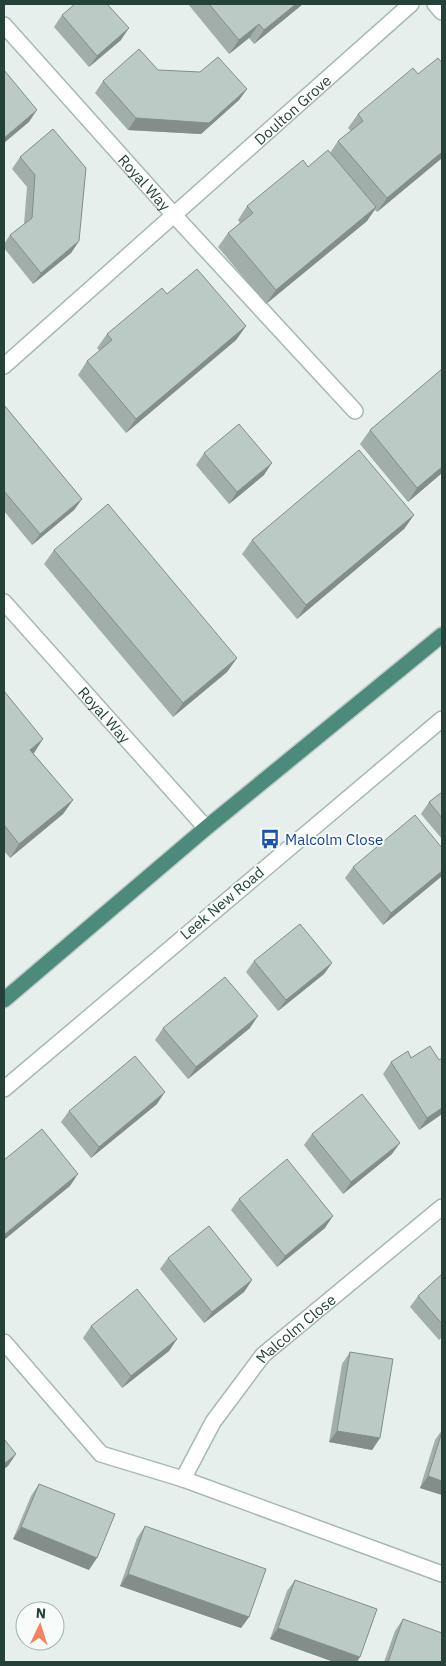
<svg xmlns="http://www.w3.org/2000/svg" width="446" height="1666" viewBox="0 0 446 1666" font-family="'IBM Plex Sans',sans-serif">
<rect width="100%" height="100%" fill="#e6efeb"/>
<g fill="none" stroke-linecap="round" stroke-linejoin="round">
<defs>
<g id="minor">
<path d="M435,4L442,12"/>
<path id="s1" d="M4,25L174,215L355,411"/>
<path id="s2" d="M4,366L411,4"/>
<path id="s3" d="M4,602L206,828"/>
<path d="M4,1089L442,719"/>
<path d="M4,1342L101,1454L183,1479L442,1574"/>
<path id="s4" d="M183,1479L213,1422L263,1355L442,1207"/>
</g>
<path id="trunk" d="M4,1000L206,828L442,635"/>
</defs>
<use href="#minor" stroke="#a8b8b2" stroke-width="18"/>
<use href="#trunk" stroke="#c2cac8" stroke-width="18"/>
<use href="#minor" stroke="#fff" stroke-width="15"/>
<use href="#trunk" stroke="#4c8a7c" stroke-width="15"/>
</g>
<path fill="#a1aea9" d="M188,4H303L254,44L249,38L229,54Z
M62,15L121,40L89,67L54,27Z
M158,70L247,89L239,100L201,134L128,130L95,93L103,81Z
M358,114L442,158L377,212L375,210L367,221L266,304L218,247L228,233L240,223L238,220L247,206L330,153L338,141L351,131L348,128Z
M53,129L79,241L71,253L33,284L4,248V244L10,235L24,224L27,187L12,169L20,157Z
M167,294L246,326L236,340L126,433L78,375L87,361L100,351L97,348L107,334Z
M4,405L82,499L74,510L32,545L4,511Z
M370,430L442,473L408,502L360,444Z
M204,453L264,475L229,504L196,465Z
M414,515L404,529L297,619L242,554L252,540Z
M54,550L237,658L227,672L173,717L44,564Z
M4,691L33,753L73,800L63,814L10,858L4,851Z
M442,792V839L421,814L429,802Z
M442,848V876L383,925L345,878L353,867Z
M254,961L332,963L324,974L278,1011L246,972Z
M163,1028H250L188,1079L155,1040Z
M411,1058L442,1114L419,1130L383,1074L391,1062Z
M157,1104L91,1158L61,1122L69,1111Z
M312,1134L392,1154L343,1194L304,1145Z
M239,1199L325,1228L277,1267L231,1210Z
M168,1258L252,1280L244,1292L204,1323L160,1269Z
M442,1274V1337L439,1340L410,1307L418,1296Z
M91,1326L177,1339L169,1351L122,1388L83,1338Z
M350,1352L380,1438L372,1450L329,1442L342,1364Z
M442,1430V1495L420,1488L435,1440Z
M39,1484L89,1570L13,1539L31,1496Z
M145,1526L249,1617L241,1628L120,1586L137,1538Z
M295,1580L357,1662H334L270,1639L287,1591Z
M403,1619L442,1662H384L395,1631Z"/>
<path fill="#838d89" d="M296,4H303L254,44L264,30Z
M259,24L249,38L229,54L239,40Z
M129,28L121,40L89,67L97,56Z
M247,89L239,100L201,134L128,130L136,118Z
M37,110L29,122L4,143V138Z
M442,152V158L377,212L387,198Z
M376,207L367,221L266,304L276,290Z
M79,241L71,253L33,284L41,273Z
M246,326L236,340L126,433L136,419Z
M272,463L264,475L229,504L237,492Z
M442,467V473L408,502L417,488Z
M82,499L74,510L32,545L40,534Z
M414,515L404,529L297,619L306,605Z
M237,658L227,672L173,717L183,703Z
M43,739L34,753L20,764L30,750Z
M73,800L63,814L10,858L19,844Z
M442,871V876L383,925L391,913Z
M332,963L324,974L278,1011L286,1000Z
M258,1016L250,1028L188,1079L196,1067Z
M165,1092L157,1104L91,1158L99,1147Z
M442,1108V1114L419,1130L427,1118Z
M400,1143L392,1154L343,1194L351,1182Z
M78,1174L70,1186L4,1240V1235Z
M333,1216L325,1228L277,1267L285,1256Z
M252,1280L244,1292L204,1323L212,1312Z
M177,1339L169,1351L122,1388L131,1376Z
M337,1431L380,1438L372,1450L329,1442Z
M16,1454L8,1466L4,1469V1464Z
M428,1476L442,1481V1495L420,1488Z
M21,1527L97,1558L89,1570L13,1539Z
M128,1574L249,1617L241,1628L120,1586Z
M278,1628L360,1657L357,1662H334L270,1639Z"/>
<path fill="#bbcac4" stroke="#838d89" d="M75,4H107L129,28L97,56L62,15Z
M209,4H296L264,30L259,24L239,40Z
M139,49L158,70L200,72L218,57L247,89L209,123L136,118L103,81Z
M438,58L442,63V152L387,198L338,141L363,121L358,114L413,68L418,74Z
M4,70L37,110L4,138Z
M53,129L86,168L79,241L41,273L10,235L32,218L35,175L20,157Z
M328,150L376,207L276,290L228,233L253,213L247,206L303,160L308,167Z
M197,269L246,326L136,419L87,361L112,340L107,334L162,288L167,294Z
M442,369V467L417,488L370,430Z
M4,405L82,499L40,534L4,491Z
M239,424L272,463L237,492L204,453Z
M359,450L414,515L306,605L252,540Z
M108,504L237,658L183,703L54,550Z
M4,691L43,739L30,750L73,800L19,844L4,825Z
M442,792V818L429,802Z
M415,815L442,848V871L391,913L353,867Z
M300,924L332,963L286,1000L254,961Z
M225,977L258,1016L196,1067L163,1028Z
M430,1046L439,1060L442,1058V1108L427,1118L391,1062L408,1051L411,1058Z
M135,1056L165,1092L99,1147L69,1111Z
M362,1094L400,1143L351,1182L312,1134Z
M42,1129L78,1174L4,1235V1160Z
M287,1159L333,1216L285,1256L239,1199Z
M209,1226L252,1280L212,1312L168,1258Z
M442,1274V1324L418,1296Z
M137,1289L177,1339L131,1376L91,1326Z
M350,1352L393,1359L380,1438L337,1431Z
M442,1432V1481L428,1476Z
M4,1439L16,1454L4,1464Z
M39,1484L115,1514L97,1558L21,1527Z
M145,1526L266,1569L249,1617L128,1574Z
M295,1580L377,1609L360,1657L278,1628Z
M403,1619L442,1633V1662H388Z"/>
<defs>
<symbol id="bus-bare" viewBox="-9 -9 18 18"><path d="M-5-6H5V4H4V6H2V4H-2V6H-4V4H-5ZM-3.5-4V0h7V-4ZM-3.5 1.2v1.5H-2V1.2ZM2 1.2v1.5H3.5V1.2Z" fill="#1a4fb4" stroke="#f7fbf9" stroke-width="2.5" paint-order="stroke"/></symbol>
</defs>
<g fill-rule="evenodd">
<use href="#bus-bare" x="256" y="825" width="28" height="28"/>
</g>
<g text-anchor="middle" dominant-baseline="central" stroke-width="4" stroke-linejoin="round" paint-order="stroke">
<g font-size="15" fill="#24423a" stroke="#f7fbf9">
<text stroke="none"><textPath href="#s2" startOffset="386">Doulton Grove</textPath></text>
<text stroke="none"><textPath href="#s1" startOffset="211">Royal Way</textPath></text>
<text stroke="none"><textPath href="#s3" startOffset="151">Royal Way</textPath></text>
<text transform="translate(222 903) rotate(-40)">Leek New Road</text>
<text stroke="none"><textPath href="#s4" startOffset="190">Malcolm Close</textPath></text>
</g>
<g font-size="15" fill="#164399" stroke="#f7fbf9" text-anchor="start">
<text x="285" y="839">Malcolm Close</text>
</g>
</g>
<rect width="446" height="1666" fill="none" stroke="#24423a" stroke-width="10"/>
<g transform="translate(40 1626) rotate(4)"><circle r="24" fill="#f7fbf9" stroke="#a3b1ad"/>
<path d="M0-4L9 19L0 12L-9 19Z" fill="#f4845f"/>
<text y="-8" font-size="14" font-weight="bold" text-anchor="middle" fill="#24423a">N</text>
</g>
</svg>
